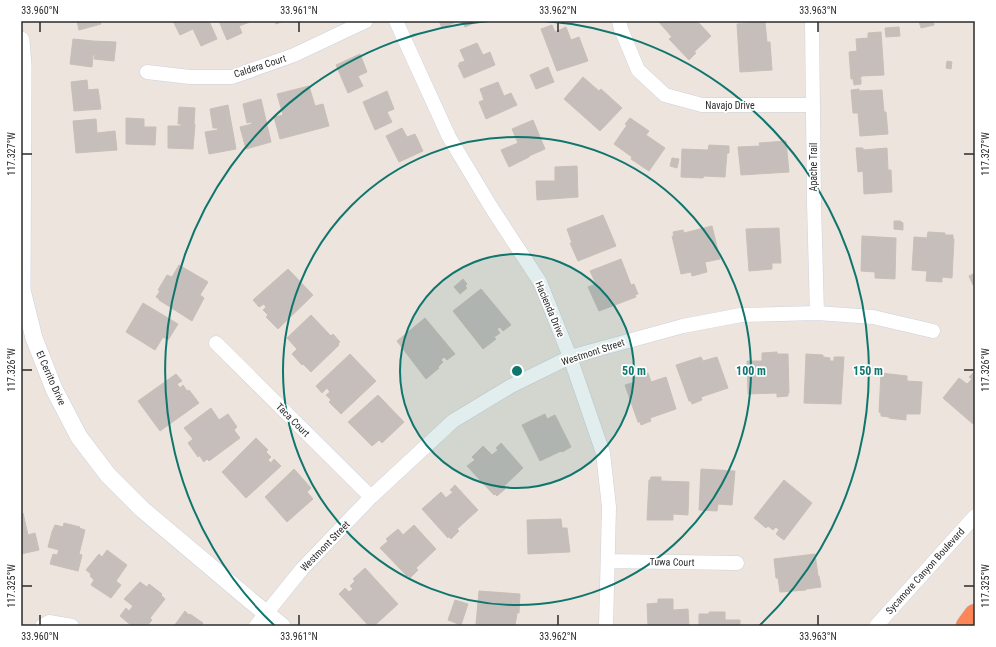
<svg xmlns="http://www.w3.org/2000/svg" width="996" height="647" viewBox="0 0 996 647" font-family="'Roboto Condensed',sans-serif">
<rect width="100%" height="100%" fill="#ede4dd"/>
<path fill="#c5beba" stroke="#c8bfb7" d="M77,21H100L101,24L79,30Z
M173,21H209L217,39L201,46L193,29L180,35Z
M219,21H249L250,22L239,26L242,33L227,40Z
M275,21H284L276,24Z
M439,21H458L442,28Z
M462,21H479L465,27Z
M658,21H697L711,36L694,52L696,53L689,60L669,39L672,37Z
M919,21H933L934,25L921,28Z
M765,22L767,42H770L772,70L740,72L737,24Z
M552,25L555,32L566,27L571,40L579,37L588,61L557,71L541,29Z
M899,27L900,36L886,37L885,28Z
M881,32L884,75L861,76V78L851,79L849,52L857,51L856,39L868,38V33Z
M73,39L93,41L116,42L114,61L94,59L95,55H93L92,67L70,64Z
M477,43L483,55L490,52L495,65L464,78L458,65H460L459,63L465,61L460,50Z
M360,54L367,72L358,76L363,86L348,93L336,65Z
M947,61L952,62L951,69L946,68Z
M548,67L554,82L536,89L530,75Z
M583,77L599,91L601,89L622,108L600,131L564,99Z
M853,79H861V84L854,85Z
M87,80L88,90L98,89L101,109L74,111L71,82Z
M498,82L504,96L511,93L517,105L486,119L479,102L484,100L480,89Z
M309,86L315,106L323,104L329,126L280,139L274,117L283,115L277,94Z
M859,89V91L882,90L884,112H886L888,134L860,136L858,113H853L851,90Z
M387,91L394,109L387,112L392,122L375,130L363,102Z
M261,99L271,142L246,149L240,127L252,124L251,122L247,123L243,104Z
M228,105L236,149L209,154L205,132L218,130L217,128H213L210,109Z
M179,107L195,108L194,124H195L193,149L168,148V126H181V124H178Z
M126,118L144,119V127H156L155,145L126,144Z
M630,118L649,131L646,135L665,148L649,171L631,159L632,157L614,144L627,125L625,124Z
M96,119L97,133L115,131L117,150L76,153L73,121Z
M533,120L545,149L529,156V157L509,167L501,150L518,143L512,129Z
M402,128L407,137L415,134L423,151L399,162L386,136Z
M786,141L789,172L741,175L738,147L760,146L759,143Z
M709,145L729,146V153H727L725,177L704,176L703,178L681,177L682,149L708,150Z
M856,148H863V150L887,148L888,170H891L892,192L864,194L863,171L858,172Z
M672,158L679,159L677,168L670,166Z
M577,166L578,197L537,200L536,181H555V167Z
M603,215L616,246L578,261L570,243H572L567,229Z
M894,221H900L903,223V230L894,229Z
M712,226L720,259L705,262L707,272L692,276L691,272L681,274L672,236H674L673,232L683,230L684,233Z
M779,228L781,263H772V269L749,271L746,229Z
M928,232L945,233V235H953V239H954L952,278L942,277V282L926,281L927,271L912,270L914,237L927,238Z
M862,236L896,238L895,279L875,278V272L861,271Z
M621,259L631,285L634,284L638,294L635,295L636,297L599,311L588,287L596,284L590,271Z
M179,265L208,282L200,295L204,298L192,321L159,300V299L156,297L160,291L158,290L167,275L172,277Z
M288,269L313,295L278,329L266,317L268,315L263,310L266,307L264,304L259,307L253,300Z
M975,273V284L973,285L969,276Z
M463,279L467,284L465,286L467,288L460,294L454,287Z
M481,289L511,325L503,331L500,327L497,329L500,333L494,337L496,339L483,349L453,311Z
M143,303L178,324L168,340L163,337L155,350L126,332Z
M311,315L331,336L333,334L340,342L338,344L339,345L311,372L303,364L302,365L292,354L297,349L287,338Z
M425,318L455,354L447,360L444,357L441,360L443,362L438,367L439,368L426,379L397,341Z
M777,352V354H788L789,393H788V396L777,397V393L748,394L747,361H762V353Z
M350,354L376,381L341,414L329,402L331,400L326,395L330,392L327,388L322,393L316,386Z
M806,354L823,355V357L830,358V361H834V357H844L841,404L804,403Z
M701,357L703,361L717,357L728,388L701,397L702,400L692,404L691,401H689L676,365Z
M974,372L975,373V423L974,422L973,424L943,398L959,378L967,384L972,379L969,377Z
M648,373L651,382L666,377L676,409L650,418L651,421L641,425L640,422H638L625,385L635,382L633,378Z
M881,373L907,376V381L922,382L920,414H906V420L889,418V417L881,416V413L879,412Z
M176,374L182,381L177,384L180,388L183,385L187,391L189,390L199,403L160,431L138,401Z
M378,395L404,422L382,443L379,440L372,446L348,422Z
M211,408L219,420L228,414L237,427L234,430L240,438L209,461L207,459L204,462L199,455L198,457L188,443L193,439L184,428Z
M545,414L547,419L555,415L571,447L562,452L561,451L540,461L522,425Z
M256,438L268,450L266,452L271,457L268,460L271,463L274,459L281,466L246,498L222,472Z
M501,443L523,468L503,487L505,489L497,496L495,494L494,495L467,466L475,460L472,457L483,446L492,455L498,450L496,448Z
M294,469L311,488L307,492L313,499L287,522L265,497Z
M701,469L735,471L732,505L718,504L717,511L699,510Z
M651,477H661V481L689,482L688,515L673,514V520H647L649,480H650Z
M784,480L812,503L784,540L776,534L779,530L776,527L773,530L768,526L766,528L754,518Z
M455,485L478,510L457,529L459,531L451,539L449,536L448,538L422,509L441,492L446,498L453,492L450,490Z
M23,513L28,535L35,533L39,550L21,554V514Z
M561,519L562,528H567L570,552L528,554L527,520Z
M64,523L80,527L79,528L85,530L79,554L82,555L78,571L50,564L53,554L57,555L59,550L48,547L52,532L55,525L63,527Z
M414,525L436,549L416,568L418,570L410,578L408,575L407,576L380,548L388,541L386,539L398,529L403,535Z
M107,550L127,565L116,581L121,585L111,598L91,585L94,580L90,576L91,574L86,570L99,554L102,557Z
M815,554L818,576H819L821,587L806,589V590L780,592L778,578H776L774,559Z
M365,568L398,604L374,626H369L339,594L345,588L349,592L353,589L350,586L355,581L353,579Z
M140,582L147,587L149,584L162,594L161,595L165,599L150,618L152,620L147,626H132L120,616L126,608L129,611L133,606L124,599Z
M479,591L520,594L519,613H517L515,626H490L476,624Z
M658,599H673V610L688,609L689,626H648L647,604L658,603Z
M455,600L468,604L461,625L448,620Z
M185,611L189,615L190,614L203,623L201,626H174Z
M709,612H725V620H740V626H699V614H709Z"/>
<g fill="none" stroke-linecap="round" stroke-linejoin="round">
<defs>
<path id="minor" d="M396,21L449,137L491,207L540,282L570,357L603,453L609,507L606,626
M619,21L621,29L638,70L665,95L702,105H813
M812,21L814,203L817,313
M147,72L190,77H232L294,55L366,21
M216,343L371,497
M608,561L737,563
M42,626L49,622L72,626
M256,626L302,569L371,497L453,421L511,386L570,357L683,326L741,315L817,313L873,317L933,331
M876,626L975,516"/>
<path id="tertiary" d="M21,40L23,66L22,290L34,338L54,389L79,437L108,475L142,509L251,601L282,626"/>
<path id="motorway" d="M967,626L975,615"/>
</defs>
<use href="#minor" stroke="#ccd2dd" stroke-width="15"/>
<use href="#tertiary" stroke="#ccd2dd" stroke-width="18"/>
<use href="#motorway" stroke="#c4c4c4" stroke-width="23"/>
<use href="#minor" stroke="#fff" stroke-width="14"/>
<use href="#tertiary" stroke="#fff" stroke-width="17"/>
<use href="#motorway" stroke="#fd8558" stroke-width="22"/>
</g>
<path fill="none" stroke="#2b2b2b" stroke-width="1.5" d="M40,22V32M299,22V32M558,22V32M818,22V32M22,154H32M964,154H974M22,370H32M964,370H974M22,586H32M964,586H974M40,615V625M299,615V625M558,615V625M818,615V625"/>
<circle cx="517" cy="371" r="117" fill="#0f766e" fill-opacity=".12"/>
<g fill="none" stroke="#0f766e" stroke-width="2">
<circle cx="517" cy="371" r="117"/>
<circle cx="517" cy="371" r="234"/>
<path d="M275 626A351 351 0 0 1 489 21M545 21A351 351 0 0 1 759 626"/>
</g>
<g text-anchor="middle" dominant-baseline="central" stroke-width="3.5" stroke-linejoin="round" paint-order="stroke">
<g font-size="10" fill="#2b2b2b" stroke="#fff">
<text transform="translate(260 66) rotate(-18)">Caldera Court</text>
<text x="730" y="105">Navajo Drive</text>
<text transform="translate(813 167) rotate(-90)">Apache Trail</text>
<text transform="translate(550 309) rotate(67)">Hacienda Drive</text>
<text transform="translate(593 352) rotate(-18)">Westmont Street</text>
<text transform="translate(51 378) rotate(66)">El Cerrito Drive</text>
<text transform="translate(293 420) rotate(45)">Taca Court</text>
<text transform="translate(325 546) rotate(-46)">Westmont Street</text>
<text transform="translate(672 562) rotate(1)">Tuwa Court</text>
<text transform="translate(925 571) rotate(-48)">Sycamore Canyon Boulevard</text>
</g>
</g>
<circle cx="517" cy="371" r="6" fill="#0f766e" stroke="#fff" stroke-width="2"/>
<g font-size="12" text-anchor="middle" font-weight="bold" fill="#0f766e" stroke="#fff" stroke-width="3.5" stroke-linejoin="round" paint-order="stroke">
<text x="634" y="375">50 m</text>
<text x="751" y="375">100 m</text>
<text x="868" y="375">150 m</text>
</g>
<rect width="996" height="647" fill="none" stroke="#ffffff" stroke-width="44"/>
<rect x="22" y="22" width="952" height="603" fill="none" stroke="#2b2b2b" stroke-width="1.5"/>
<g font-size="10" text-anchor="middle" fill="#2b2b2b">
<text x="40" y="14">33.960°N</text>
<text x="299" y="14">33.961°N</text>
<text x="558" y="14">33.962°N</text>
<text x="818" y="14">33.963°N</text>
<text transform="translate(985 154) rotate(-90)" y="4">117.327°W</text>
<text transform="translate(11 154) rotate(-90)" y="4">117.327°W</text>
<text transform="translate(985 370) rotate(-90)" y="4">117.326°W</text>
<text transform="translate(11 370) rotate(-90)" y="4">117.326°W</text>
<text transform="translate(985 586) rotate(-90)" y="4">117.325°W</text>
<text transform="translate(11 586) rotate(-90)" y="4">117.325°W</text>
<text x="40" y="640">33.960°N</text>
<text x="299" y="640">33.961°N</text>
<text x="558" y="640">33.962°N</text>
<text x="818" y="640">33.963°N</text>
</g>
</svg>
